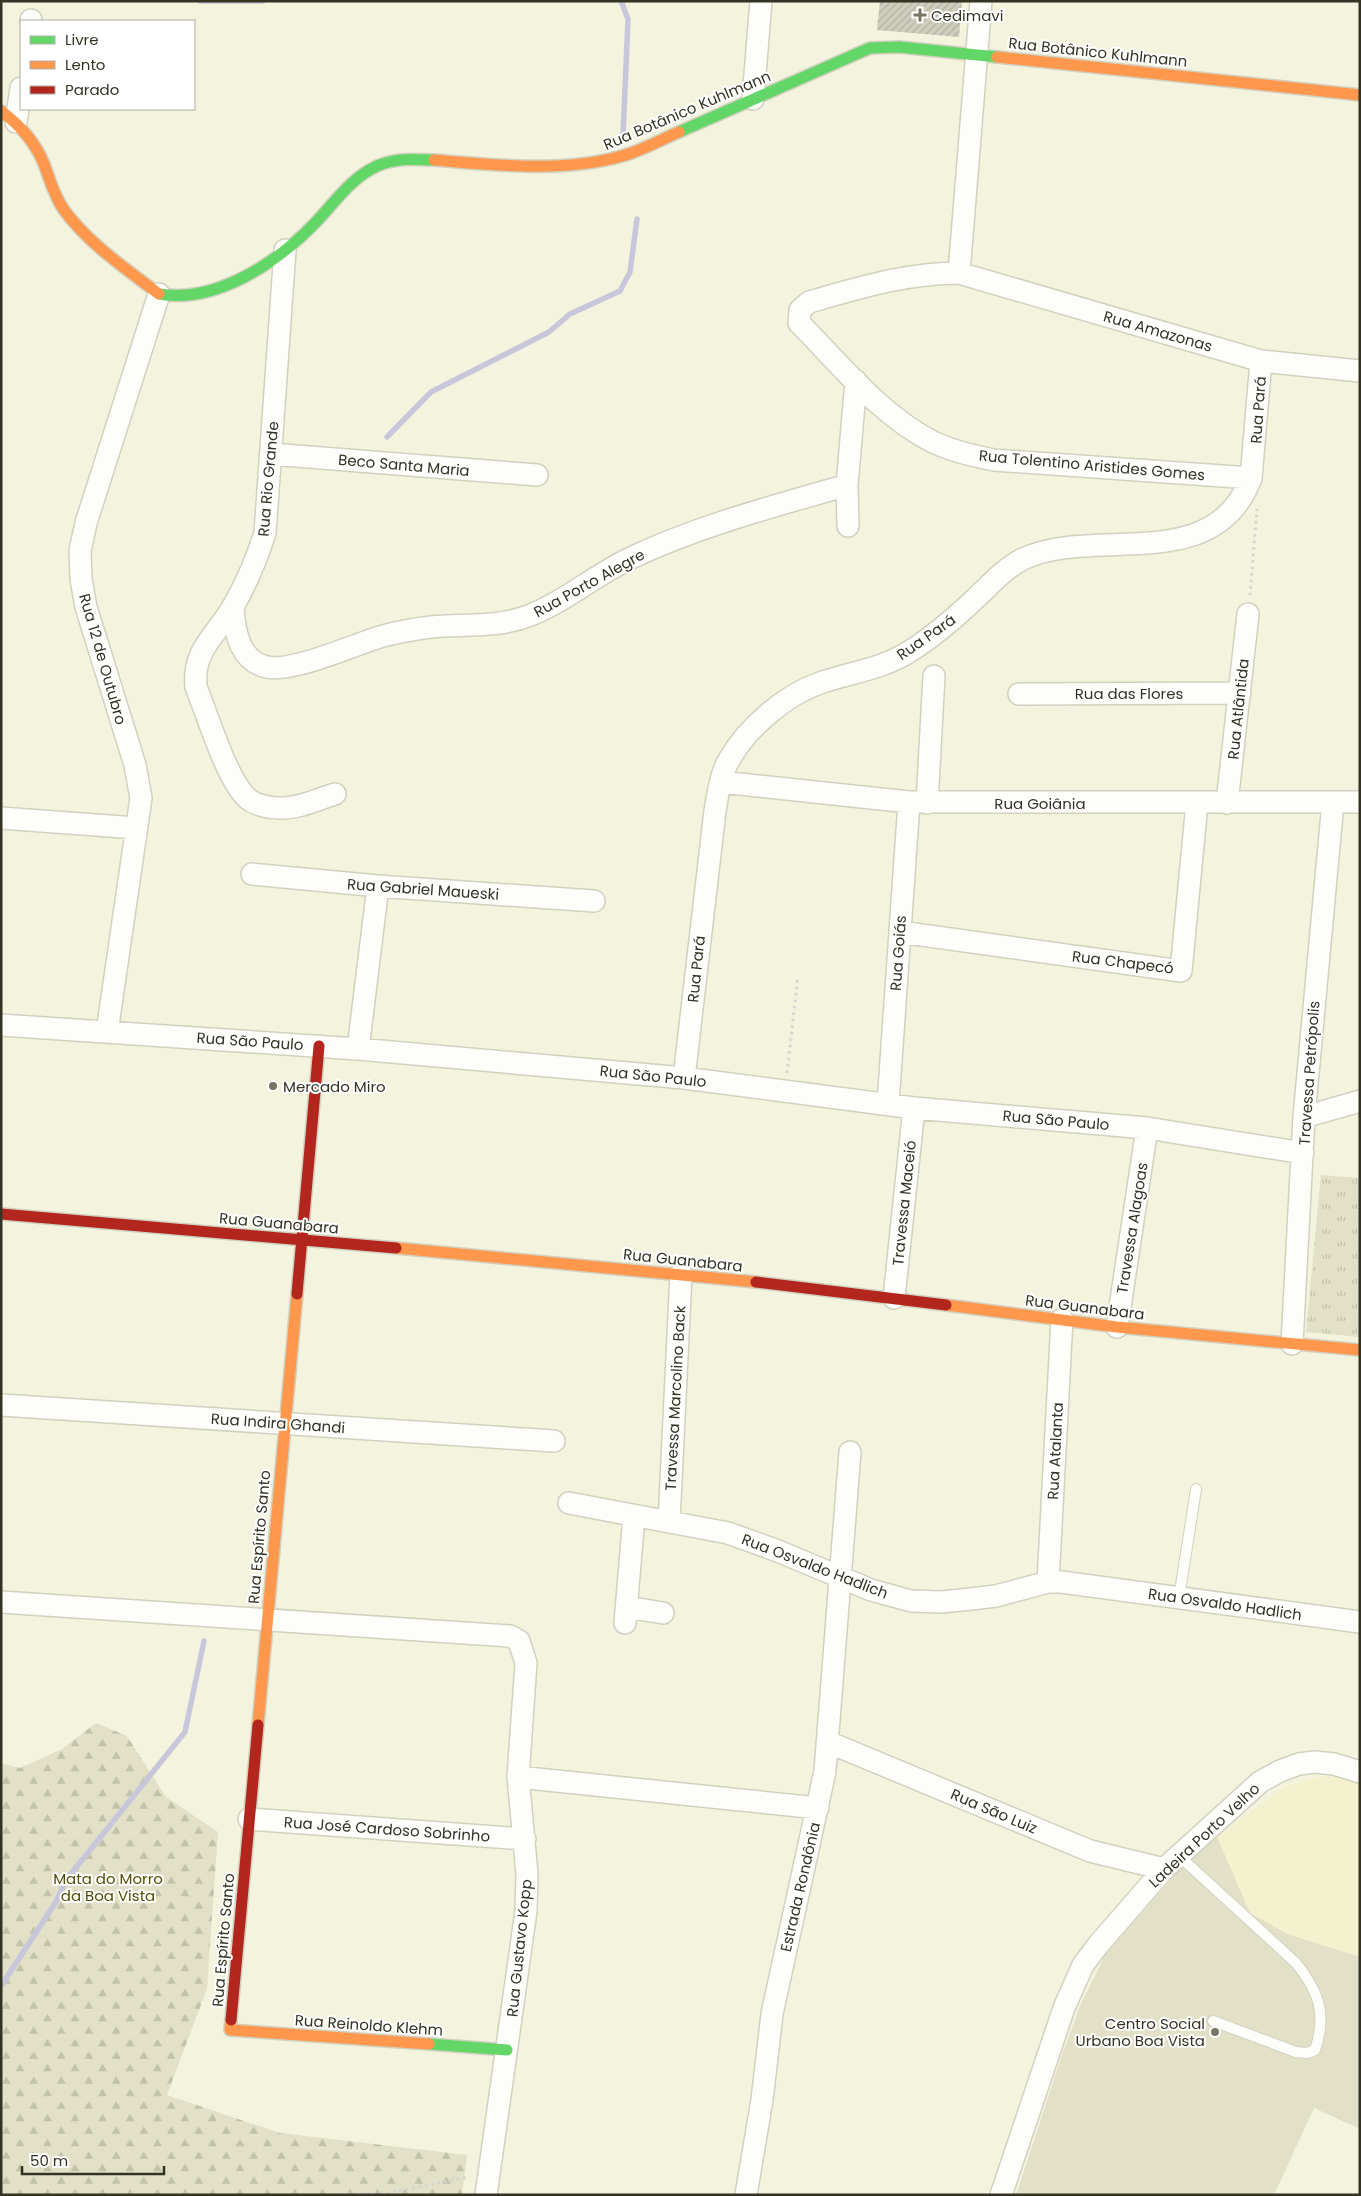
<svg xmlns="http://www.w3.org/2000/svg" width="1361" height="2196" viewBox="0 0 1361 2196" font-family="Poppins,sans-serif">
<defs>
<pattern id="forest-firs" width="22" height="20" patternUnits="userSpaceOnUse" patternTransform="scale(1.25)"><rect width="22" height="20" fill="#e2e0c6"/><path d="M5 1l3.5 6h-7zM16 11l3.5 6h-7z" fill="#c2c1aa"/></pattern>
<pattern id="park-tufts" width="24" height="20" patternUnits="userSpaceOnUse" patternTransform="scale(1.25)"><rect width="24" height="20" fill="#e2e0c6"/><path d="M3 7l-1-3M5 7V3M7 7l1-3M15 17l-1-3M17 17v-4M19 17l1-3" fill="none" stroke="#c2c1aa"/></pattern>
<pattern id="building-hatch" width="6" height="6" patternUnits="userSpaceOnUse" patternTransform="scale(1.25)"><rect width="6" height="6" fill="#cfcebd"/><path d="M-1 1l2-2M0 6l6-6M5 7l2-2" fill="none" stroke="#b2b1a2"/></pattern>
</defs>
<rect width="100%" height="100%" fill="#f4f3de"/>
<path fill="#f3f1ce" d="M1324,1776L1360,1781V1957L1287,1934L1250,1913L1217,1837L1286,1786Z"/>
<path fill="url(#forest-firs)" d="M96,1723L127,1736L166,1797L218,1832L207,1989L167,2095L280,2133L467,2155L462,2195H1V1763L20,1768L62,1749Z"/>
<path fill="url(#park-tufts)" d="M1321,1175L1360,1178V1337L1306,1332Z"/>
<path fill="#e2e0c6" d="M1217,1837L1250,1913L1287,1934L1360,1957V2129L1314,2108L1274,2195H1016L1061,2058L1080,2006L1105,1955L1178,1872Z"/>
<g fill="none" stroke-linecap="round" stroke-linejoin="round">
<path stroke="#c8c6db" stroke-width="5.5" d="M200,1H263
M621,1L628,19L623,135
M387,437L431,392L549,332L570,314L620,291L630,272L637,219
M1,1986L56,1902L66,1880L185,1732L204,1641"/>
</g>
<path fill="url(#building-hatch)" d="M880,1H962L959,37L877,30Z"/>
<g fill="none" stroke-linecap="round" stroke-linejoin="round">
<defs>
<path id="lane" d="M1179,1598L1196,1489
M1178,1855L1296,1963C1319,1992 1327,2014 1315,2050L1307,2053L1296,2052L1213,2021"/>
<path id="street" d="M31,21V20
M753,99L761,1
M16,122L21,88
M285,250L265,533C257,558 247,582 234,605C218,634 192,649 196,687C208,716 226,778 247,798C255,805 269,808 279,808C298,809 318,799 335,794
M959,273L981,1
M271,454L537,475
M1251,478L994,460C973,456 952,451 933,442C880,415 840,364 799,323L800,310L809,302C859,288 907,273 959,273L1261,361L1360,371
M847,485L848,526
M233,606C234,630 239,661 267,667C292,673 355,644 383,636C398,632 415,629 431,627C464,624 496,628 528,616C565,602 596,574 633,557C701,525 775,506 847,485L856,381
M1019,694L1240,693
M721,782L909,802H1360
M927,803L934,676
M1227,803L1248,614
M1,818L136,828
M252,874L378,886L594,901
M900,932L1181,971L1197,803
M1,1025L358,1049L684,1078L914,1108L1147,1128L1303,1153
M107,1032L141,798L135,765L86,607L81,579L80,551L86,523L159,294
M358,1049L378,886
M684,1078L715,811C718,794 720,775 729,760C747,728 785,695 820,683C852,672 883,669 912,650C935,635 956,617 976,598C991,584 1005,568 1023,559C1094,525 1214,577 1251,478L1261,361
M888,1104L909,802
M1304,1117L1360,1101
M894,1298L914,1108
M1117,1327L1147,1128
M1292,1344L1304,1117L1333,802
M1,1405L554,1441
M569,1503L728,1533L778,1551L871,1590L911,1601L941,1602L971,1599L996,1596L1048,1582H1061L1360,1622
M669,1522L681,1274
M1048,1582L1062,1319
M1,1602L510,1636L519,1641L526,1663L518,1777L527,1874L526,1911L486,2195
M627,1607L663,1613
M625,1623L634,1516
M828,1742L1090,1851L1164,1869
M518,1777L818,1808
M249,1819L525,1839
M746,2195L762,2100L772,2014L825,1771L850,1452
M1001,2195L1064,2008L1083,1965L1098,1945L1164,1869L1260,1782L1280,1771L1299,1764L1315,1762L1334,1764L1360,1772"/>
<path id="fast" d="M679,132L870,48L899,47L997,57
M159,294C216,304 278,262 316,222C335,202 351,178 377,166C395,158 415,159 434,160
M429,2044L507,2050"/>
<path id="slow" d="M997,57L1360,95
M1,111C20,125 35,142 44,164C50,180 54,196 64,210C89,244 125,268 159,294
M434,160C495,165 562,173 622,156C641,151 660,140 679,132
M396,1248L756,1282
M946,1305L1117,1327L1360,1350
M258,1725L297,1294
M231,2020L230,2030L429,2044"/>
<path id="jam" d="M1,1214L396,1248
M756,1282L946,1305
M297,1294L319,1046
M231,2020L258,1725"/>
</defs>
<use href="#lane" stroke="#d2d1c0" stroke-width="12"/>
<use href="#street" stroke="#d2d1c0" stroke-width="24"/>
<use href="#fast" stroke="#d2d1c0" stroke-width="14"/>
<use href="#slow" stroke="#d2d1c0" stroke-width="14"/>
<use href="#jam" stroke="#d2d1c0" stroke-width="14"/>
<path stroke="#d5d5cf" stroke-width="3" stroke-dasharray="2.5 4" stroke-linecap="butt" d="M1250,595L1257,509
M787,1073L798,976
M328,2195L393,2192L468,2177"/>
<use href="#lane" stroke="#fdfdfa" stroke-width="10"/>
<use href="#street" stroke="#fdfdfa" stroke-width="21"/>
<use href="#fast" stroke="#63d668" stroke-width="11"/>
<use href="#slow" stroke="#ff974d" stroke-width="11"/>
<use href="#jam" stroke="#b3261e" stroke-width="11"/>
</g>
<g fill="#777664" stroke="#fff" stroke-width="2">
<path d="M917.5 7.5h5v5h5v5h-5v5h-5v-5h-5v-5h5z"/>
<circle cx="273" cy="1086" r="5"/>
<circle cx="1215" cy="2032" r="5"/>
</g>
<g text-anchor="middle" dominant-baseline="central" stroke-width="4" stroke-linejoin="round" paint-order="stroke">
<g font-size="15" fill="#333223" stroke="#fff" text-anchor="start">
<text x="931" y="15">Cedimavi</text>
<text x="283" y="1086">Mercado Miro</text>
<text x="1205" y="2023" text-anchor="end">Centro Social<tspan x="1205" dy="17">Urbano Boa Vista</tspan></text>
</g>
<g font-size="15" fill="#333223" stroke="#fff">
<text transform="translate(1098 52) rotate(6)">Rua Botânico Kuhlmann</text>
<text transform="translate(687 110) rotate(-23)">Rua Botânico Kuhlmann</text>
<text transform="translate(1158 331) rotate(16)">Rua Amazonas</text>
<text transform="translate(1258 410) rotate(-86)">Rua Pará</text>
<text transform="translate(404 465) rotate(5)">Beco Santa Maria</text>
<text transform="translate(1092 465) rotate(5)">Rua Tolentino Aristides Gomes</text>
<text transform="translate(268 479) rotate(-85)">Rua Rio Grande</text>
<text transform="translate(589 583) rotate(-29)">Rua Porto Alegre</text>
<text transform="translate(926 637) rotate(-35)">Rua Pará</text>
<text transform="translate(103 659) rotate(74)">Rua 12 de Outubro</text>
<text x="1129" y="693">Rua das Flores</text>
<text transform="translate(1238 709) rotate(-84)">Rua Atlântida</text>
<text x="1040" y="803">Rua Goiânia</text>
<text transform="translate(423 889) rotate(4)">Rua Gabriel Maueski</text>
<text transform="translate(898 953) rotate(-86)">Rua Goiás</text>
<text transform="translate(1123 962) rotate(7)">Rua Chapecó</text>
<text transform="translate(696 969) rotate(-84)">Rua Pará</text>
<text transform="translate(250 1041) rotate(4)">Rua São Paulo</text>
<text transform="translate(1309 1073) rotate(-86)">Travessa Petrópolis</text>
<text transform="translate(653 1076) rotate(6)">Rua São Paulo</text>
<text transform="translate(1056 1120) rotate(5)">Rua São Paulo</text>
<text transform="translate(904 1203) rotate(-84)">Travessa Maceió</text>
<text transform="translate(279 1223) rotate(5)">Rua Guanabara</text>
<text transform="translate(1132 1228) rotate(-81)">Travessa Alagoas</text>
<text transform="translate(683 1260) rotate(6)">Rua Guanabara</text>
<text transform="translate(1085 1307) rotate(7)">Rua Guanabara</text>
<text transform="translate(675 1398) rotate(-87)">Travessa Marcolino Back</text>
<text transform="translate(278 1423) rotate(4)">Rua Indira Ghandi</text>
<text transform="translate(1055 1451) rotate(-87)">Rua Atalanta</text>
<text transform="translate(259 1537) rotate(-85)">Rua Espírito Santo</text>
<text transform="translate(815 1566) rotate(21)">Rua Osvaldo Hadlich</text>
<text transform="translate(1225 1604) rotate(8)">Rua Osvaldo Hadlich</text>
<text transform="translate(994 1811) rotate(23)">Rua São Luiz</text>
<text transform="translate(387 1829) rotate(4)">Rua José Cardoso Sobrinho</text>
<text transform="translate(1204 1835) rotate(-43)">Ladeira Porto Velho</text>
<text transform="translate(800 1887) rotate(-77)">Estrada Rondônia</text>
<text transform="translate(223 1940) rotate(-85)">Rua Espírito Santo</text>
<text transform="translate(519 1948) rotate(-84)">Rua Gustavo Kopp</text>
<text transform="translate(369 2025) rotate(4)">Rua Reinoldo Klehm</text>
</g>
<g font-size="15" fill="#544d06" stroke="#fff">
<text x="108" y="1878">Mata do Morro<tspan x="108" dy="17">da Boa Vista</tspan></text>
</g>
</g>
<rect width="1361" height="2196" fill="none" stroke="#333223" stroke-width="5"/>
<rect x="20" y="20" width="175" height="90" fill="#ffffff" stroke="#adada7"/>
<rect x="30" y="36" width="25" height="8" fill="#63d668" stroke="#adada7"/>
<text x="65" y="45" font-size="15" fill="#333223">Livre</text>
<rect x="30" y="61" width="25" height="8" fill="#ff974d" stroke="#adada7"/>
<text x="65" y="70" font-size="15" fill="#333223">Lento</text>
<rect x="30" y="86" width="25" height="8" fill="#b3261e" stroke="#adada7"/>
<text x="65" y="95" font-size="15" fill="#333223">Parado</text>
<path d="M22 2166v8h142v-8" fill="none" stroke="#333223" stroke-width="2.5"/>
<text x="30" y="2166" font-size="15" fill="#333223" stroke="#ffffff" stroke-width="4" paint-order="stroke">50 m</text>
</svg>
